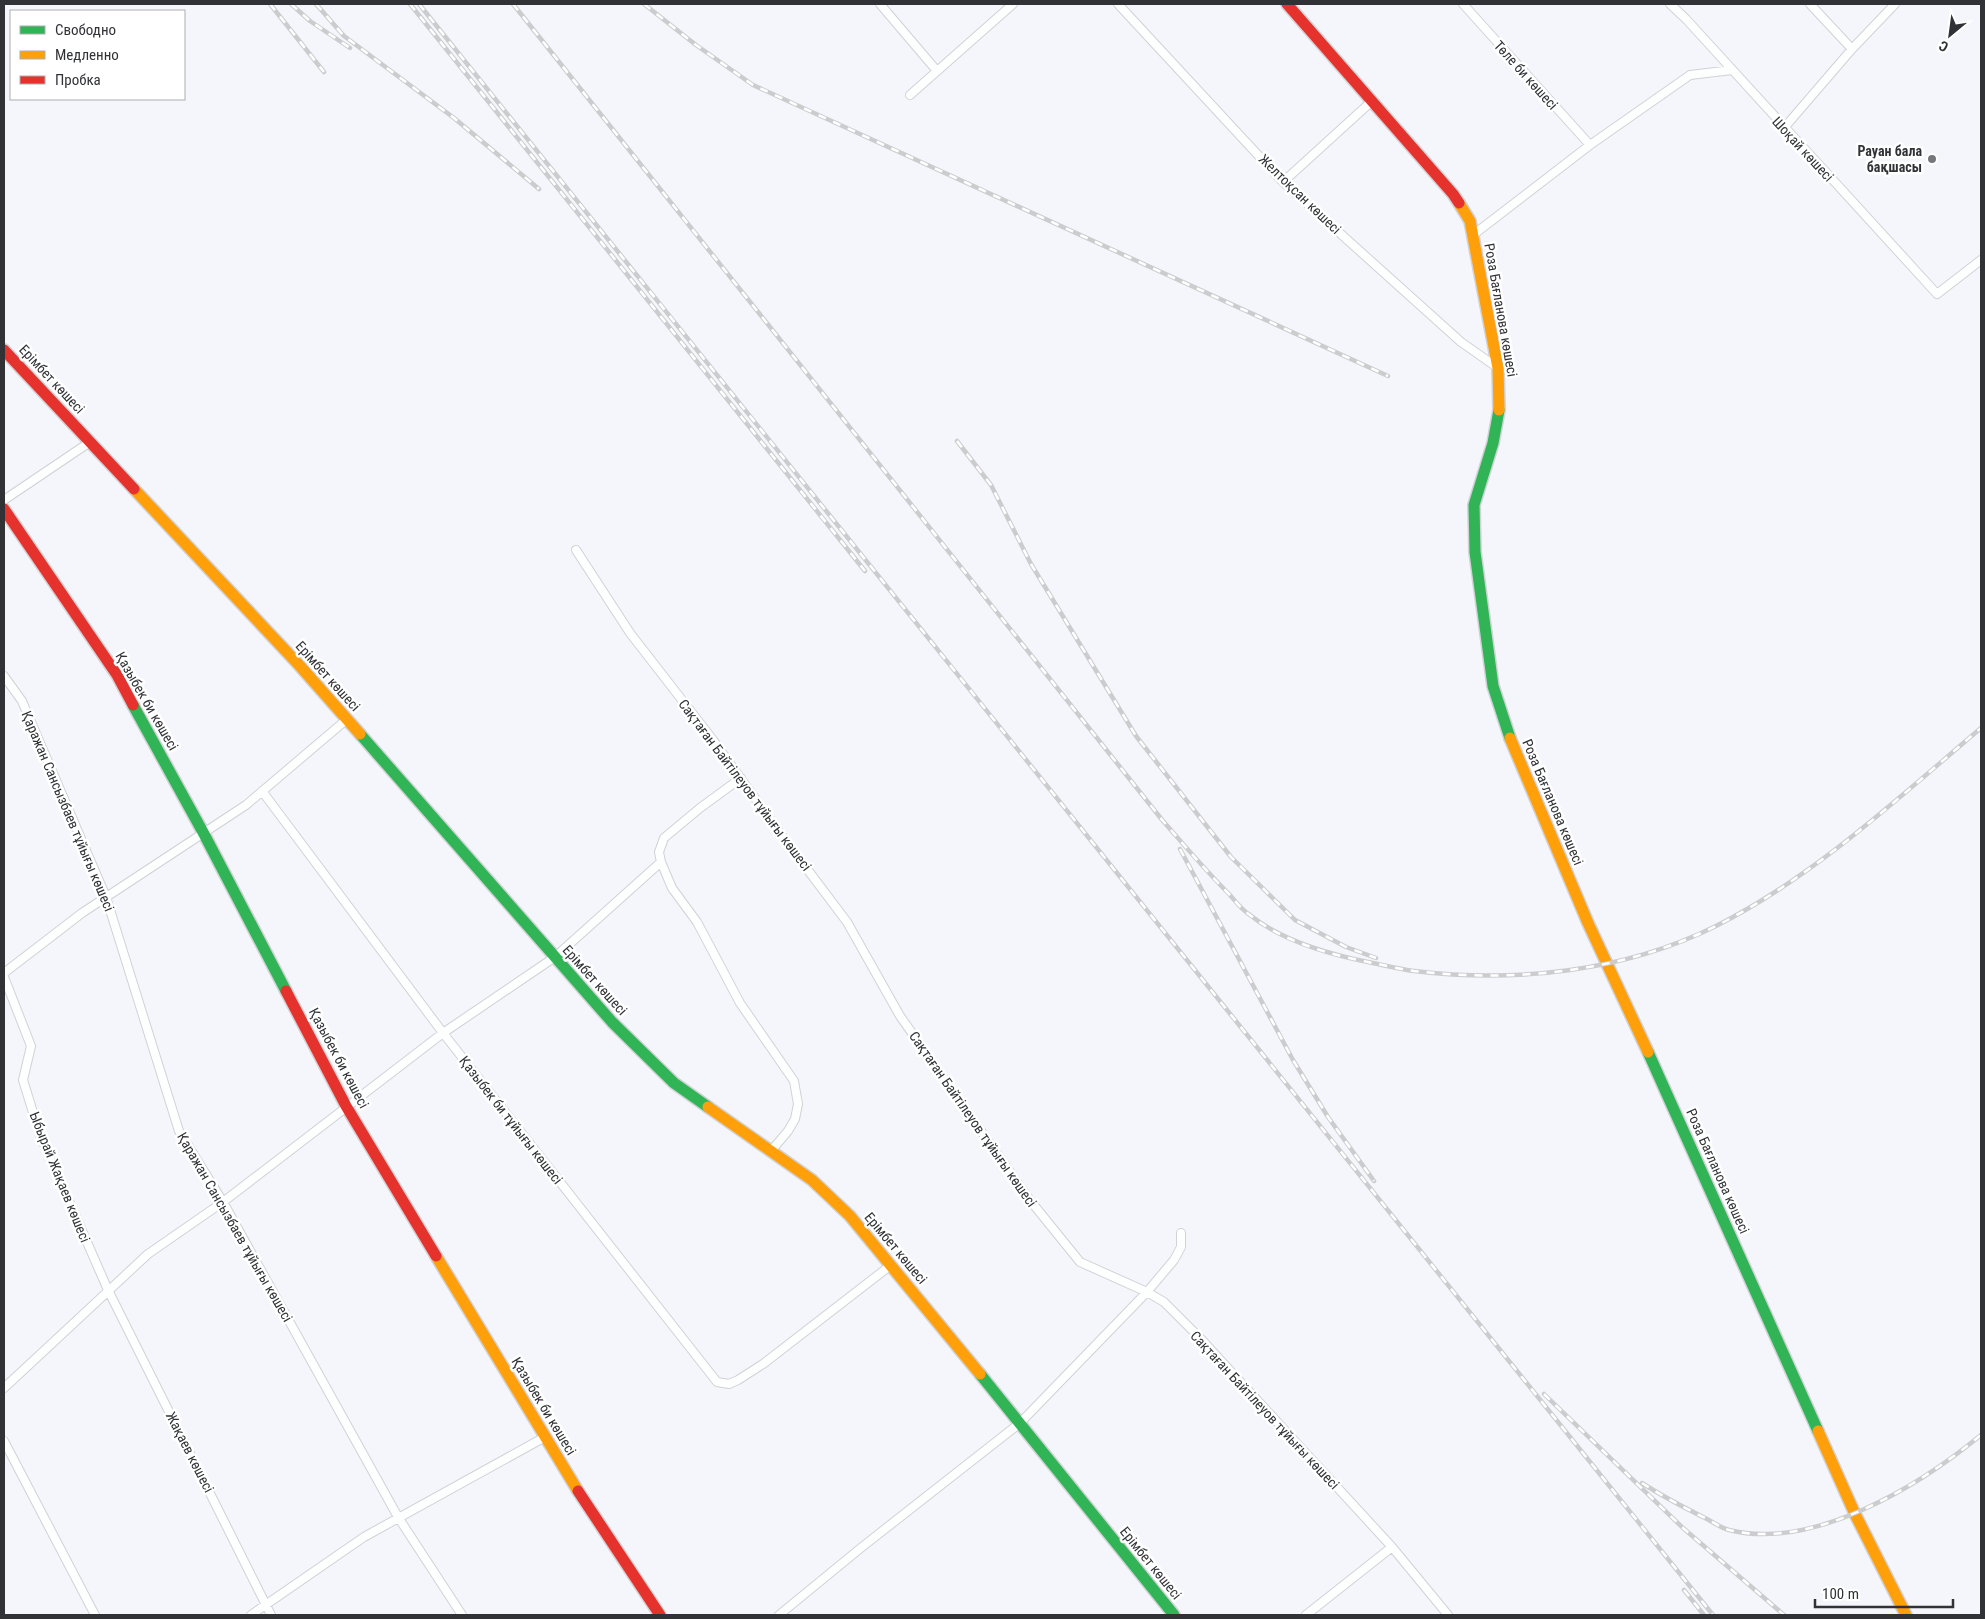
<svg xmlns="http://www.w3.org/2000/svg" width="1985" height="1619" viewBox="0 0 1985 1619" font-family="'Roboto Condensed',sans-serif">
<rect width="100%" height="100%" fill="#f4f6fb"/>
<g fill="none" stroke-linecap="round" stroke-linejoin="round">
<defs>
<path id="street" d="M880,4L937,71
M1118,4L1283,182L1461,342L1498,368
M1463,4L1590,145
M1670,4L1686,19L1937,294L1981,260
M1810,4L1852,49
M910,95L1013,4
M1784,128L1852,49L1895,4
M1283,182L1372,101
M1473,235L1590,145L1690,75L1732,70
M4,500L90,442
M576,550L630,633L713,740L780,833L847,922L900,1016L1029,1199L1080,1262L1147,1292L1164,1302L1201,1339L1392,1547L1448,1615
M4,676L22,701L106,897L179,1131L223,1202L398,1517L462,1615
M741,778L700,808L664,838L659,852L661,862L672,888L697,922L740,1003L794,1081L798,1104L795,1119L788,1131L771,1151
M262,791L443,1033L717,1382L729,1384L738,1380L763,1364L891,1265
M4,973L82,913L246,805L346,720
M4,977L31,1046L23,1080L40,1135L108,1290L271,1615
M4,1388L148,1254L223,1202L443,1033L555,957L661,862
M4,1441L95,1615
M251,1615L364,1537L545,1437
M779,1615L862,1547L1020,1423L1147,1292L1174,1260L1181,1247V1233
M1306,1615L1392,1547"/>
<path id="fast" d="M1499,410L1493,443L1474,505L1475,552L1493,686L1510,738
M133,705L204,834L286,991
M360,734L612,1022L674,1083L708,1107
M1648,1052L1818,1431
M980,1374L1174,1615"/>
<path id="slow" d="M1459,203L1470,221L1498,368L1499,410
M134,489L300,666L360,734
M1510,738L1588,923L1648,1052
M708,1107L812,1180L850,1216L980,1374
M436,1256L578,1491
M1818,1431L1855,1514L1906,1615"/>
<path id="jam" d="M1287,4L1453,194L1459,203
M4,350L134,489
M4,509L117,675L133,705
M286,991L346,1106L436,1256
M578,1491L660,1615"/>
</defs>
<use href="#street" stroke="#d0d2d6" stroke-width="10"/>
<use href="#fast" stroke="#d0d2d6" stroke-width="14"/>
<use href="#slow" stroke="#d0d2d6" stroke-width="14"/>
<use href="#jam" stroke="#d0d2d6" stroke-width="14"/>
<use href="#street" stroke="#fdfefe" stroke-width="8"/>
<use href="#fast" stroke="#30b455" stroke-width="11"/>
<use href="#slow" stroke="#ff9f0a" stroke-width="11"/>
<use href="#jam" stroke="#e5322d" stroke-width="11"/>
<defs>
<path id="rail" d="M270,4L324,72
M291,4L310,21L350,48
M316,4L344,36L454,118L539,189
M410,4L865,571
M419,4L1713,1615
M513,4L1163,821C1185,846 1206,871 1230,895C1236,902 1242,910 1250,915C1282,941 1328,954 1368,962C1383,965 1399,969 1414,971C1515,983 1624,972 1716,926C1815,876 1897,799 1981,728
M644,4L696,45L753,85L1388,376
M957,441L991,485L1031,564L1136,736L1231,857L1295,920L1346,947L1376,958
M1180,849L1293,1060L1328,1117L1374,1181
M1544,1394L1683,1528L1784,1615
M1642,1483C1662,1496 1683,1507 1705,1518C1713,1522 1721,1528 1729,1530C1813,1551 1919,1486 1981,1435
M1684,1590L1704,1615"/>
</defs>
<use href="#rail" stroke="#ccccce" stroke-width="4.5"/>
<use href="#rail" stroke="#fff" stroke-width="2.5" stroke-dasharray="8" stroke-linecap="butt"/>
</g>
<circle fill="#75777b" stroke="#fff" stroke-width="2" cx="1932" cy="159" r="5"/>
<g text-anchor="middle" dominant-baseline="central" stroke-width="5" stroke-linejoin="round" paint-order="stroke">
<g font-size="14" fill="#313236" stroke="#fff">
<text transform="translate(1526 75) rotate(48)">Төле би көшесі</text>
<text transform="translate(1803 149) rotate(47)">Шоқай көшесі</text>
<text transform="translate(1300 194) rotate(44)">Желтоқсан көшесі</text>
<text transform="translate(1501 310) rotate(80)">Роза Бағланова көшесі</text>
<text transform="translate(52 379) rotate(47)">Ерімбет көшесі</text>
<text transform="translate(328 676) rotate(48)">Ерімбет көшесі</text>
<text transform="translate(147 701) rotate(60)">Қазыбек би көшесі</text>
<text transform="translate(745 785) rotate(53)">Сақтаған Байтілеуов тұйығы көшесі</text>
<text transform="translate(1553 802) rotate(67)">Роза Бағланова көшесі</text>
<text transform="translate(68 811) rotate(67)">Қаражан Сансызбаев тұйығы көшесі</text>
<text transform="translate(595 980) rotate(48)">Ерімбет көшесі</text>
<text transform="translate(339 1058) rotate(62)">Қазыбек би көшесі</text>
<text transform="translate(973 1119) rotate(55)">Сақтаған Байтілеуов тұйығы көшесі</text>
<text transform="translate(511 1120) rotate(52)">Қазыбек би тұйығы көшесі</text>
<text transform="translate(1718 1171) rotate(66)">Роза Бағланова көшесі</text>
<text transform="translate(60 1177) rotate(68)">Ыбырай Жақаев көшесі</text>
<text transform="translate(235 1227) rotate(60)">Қаражан Сансызбаев тұйығы көшесі</text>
<text transform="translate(896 1248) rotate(50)">Ерімбет көшесі</text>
<text transform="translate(544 1406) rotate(59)">Қазыбек би көшесі</text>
<text transform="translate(1265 1410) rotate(47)">Сақтаған Байтілеуов тұйығы көшесі</text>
<text transform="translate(190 1452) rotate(63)">Жақаев көшесі</text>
<text transform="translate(1151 1563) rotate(51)">Ерімбет көшесі</text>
</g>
<g font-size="14" font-weight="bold" fill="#313236" stroke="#fff" text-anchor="end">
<text x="1922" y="151">Рауан бала<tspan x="1922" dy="16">бақшасы</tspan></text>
</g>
</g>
<rect width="1985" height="1619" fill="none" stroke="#313236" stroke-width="10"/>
<rect x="10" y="10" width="175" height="90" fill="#ffffff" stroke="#adadaf"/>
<rect x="20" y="26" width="25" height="8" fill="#30b455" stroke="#adadaf"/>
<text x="55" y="35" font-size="15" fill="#313236">Свободно</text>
<rect x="20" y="51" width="25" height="8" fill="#ff9f0a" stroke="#adadaf"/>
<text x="55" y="60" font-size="15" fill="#313236">Медленно</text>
<rect x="20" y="76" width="25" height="8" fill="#e5322d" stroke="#adadaf"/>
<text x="55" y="85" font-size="15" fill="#313236">Пробка</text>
<g transform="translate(1950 35) rotate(209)" stroke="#ffffff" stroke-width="4" paint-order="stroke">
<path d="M0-4L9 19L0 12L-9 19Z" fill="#313236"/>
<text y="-8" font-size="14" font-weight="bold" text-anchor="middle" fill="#313236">С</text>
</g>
<path d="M1815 1599v8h138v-8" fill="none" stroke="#313236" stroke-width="2.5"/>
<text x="1822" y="1599" font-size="15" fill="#313236" stroke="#ffffff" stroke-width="4" paint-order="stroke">100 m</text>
</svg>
